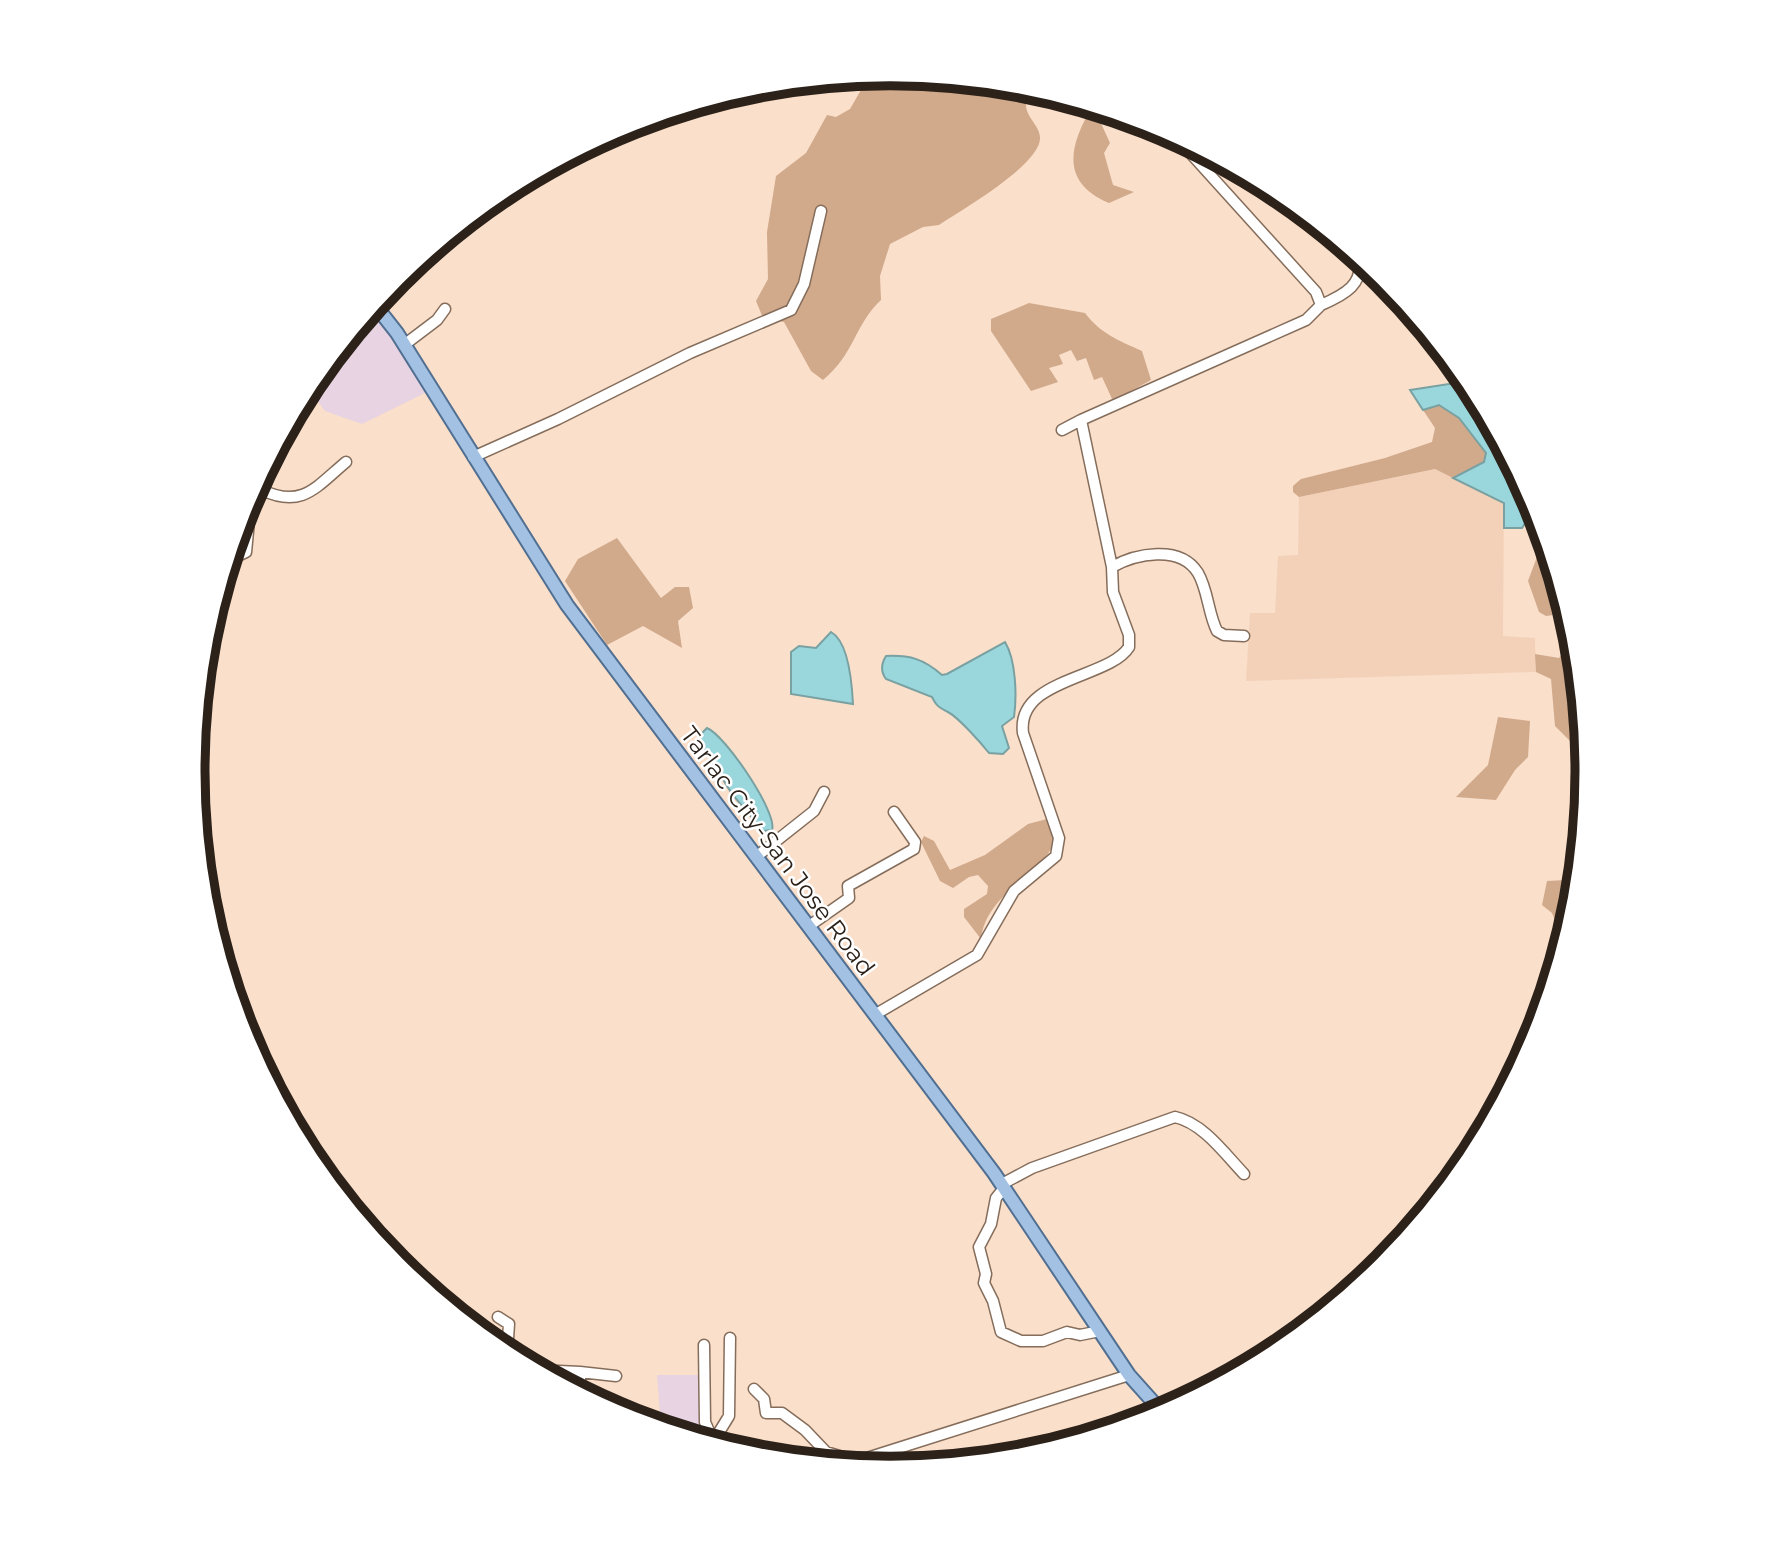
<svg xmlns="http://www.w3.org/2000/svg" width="1781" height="1542" viewBox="0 0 1781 1542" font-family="Montserrat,sans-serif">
<rect width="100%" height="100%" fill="#fadfca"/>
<path fill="#f3d1b9" d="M1435,469L1504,503L1503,636L1535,638L1536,672L1246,681L1250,613H1275L1278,556L1298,555L1299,497Z"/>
<path fill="#e8d3e2" d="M372,309L427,392L362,424L325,411L308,388Z
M657,1375H700L702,1427H661Z"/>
<path fill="#d1a98b" d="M887,74L1039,91L1026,103C1025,117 1039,124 1040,137C1042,164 961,210 939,225L923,227L890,244L880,276L881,300C854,325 855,354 823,380L811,371L784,322L763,318L756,301L768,279L767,232L776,176L806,153L827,115L836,117L850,109L861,90Z
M1092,107L1108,111L1099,119L1110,143L1104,153L1113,185L1134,192L1109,203C1060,182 1069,146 1092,107Z
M1029,303L1085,313C1101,334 1118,340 1142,351L1151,380L1113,401L1102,377L1094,380L1086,358L1077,361L1071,350L1059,355L1063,364L1049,368L1058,382L1031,391L991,331V319Z
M1439,405L1459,418L1487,453L1484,462L1453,478L1435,469L1299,497L1293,492V486L1301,479L1385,458L1432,442L1435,428L1423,410Z
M1532,498L1535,504L1568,613L1546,616L1539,612L1528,581L1540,549L1532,533L1529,501Z
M617,538L661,598L675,587H689L693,608L678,621L682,648L643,626L607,645L565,581L578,559Z
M1575,637L1587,758L1555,726L1551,679L1536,672L1535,654L1559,658Z
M1498,717L1530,721L1528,757L1515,770L1496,800L1456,797L1488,765Z
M1047,819C1049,826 1053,834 1053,840C1053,868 986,890 981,939L964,917V909L987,894L988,886L978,875L969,877L953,888L940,881L921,842L924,836L934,841L950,870L985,855L1028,824Z
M1566,880L1577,884C1576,897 1577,914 1566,922L1555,920L1552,913L1542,905L1547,881Z"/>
<path fill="#9ad7dd" stroke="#79a1a2" stroke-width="2" d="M1468,381L1532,498L1529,501L1531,514L1522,528H1504V503L1453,478L1484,462L1486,453L1459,418L1439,405L1423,410L1410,390Z
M831,632C849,642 852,684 853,704L791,694V652L799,646L816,648Z
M1005,642C1016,660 1017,696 1014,717L1002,726L1009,748L1003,754L989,753C981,743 959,718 948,712C939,707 937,707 932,697L886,679C880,671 881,664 886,656C910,655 924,659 942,675L947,674Z
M707,728C725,735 778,813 772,830L763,831L732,794L699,741L701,734Z"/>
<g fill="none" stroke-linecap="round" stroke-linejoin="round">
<defs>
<path id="minor" d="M1321,305C1344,295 1366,284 1358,256
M404,345L437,320L445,309
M1062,430L1081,420
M473,457L558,419L690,353L791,310L804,284L821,211
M262,490C302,509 316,487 346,462
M229,560L246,552L249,521L262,490L260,479
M1112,567C1135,554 1180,544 1198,573C1208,590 1208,613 1217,631L1224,635L1244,636
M756,857L814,811L824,792
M809,926L849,898L848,886L914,849L915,842L894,812
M876,1014L977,955L1014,891L1056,856L1059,838L1023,733C1016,678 1109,679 1129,647V635L1113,592L1112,567L1081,420L1306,320L1321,305L1316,292L1174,135
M1002,1184L1032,1168L1175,1117C1203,1123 1225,1154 1244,1174
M1004,1188L996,1198L991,1224L979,1247L986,1274L984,1283L993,1301L1001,1332L1021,1341H1043L1067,1332L1080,1335L1100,1331
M498,1317L509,1324L507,1353
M704,1345L705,1422L714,1443
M538,1370L580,1372V1392
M580,1372L616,1376
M754,1389L764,1399L766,1413H782L805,1430L826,1452L856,1461
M713,1442L729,1416L730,1338
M848,1464L1129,1375"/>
<path id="major" d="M375,305L397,333L567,605L994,1173L1129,1375L1163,1413"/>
</defs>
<use href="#minor" stroke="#856d5b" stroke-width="13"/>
<use href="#major" stroke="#516f91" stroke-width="16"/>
<use href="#minor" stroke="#fff" stroke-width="10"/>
<use href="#major" stroke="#a3c1e3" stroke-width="12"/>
</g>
<g text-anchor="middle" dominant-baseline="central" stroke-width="5" stroke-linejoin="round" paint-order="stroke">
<g font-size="24" fill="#2c221a" stroke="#fff">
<text transform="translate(778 851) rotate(53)">Tarlac City-San Jose Road</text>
</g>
</g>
<path d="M0 0H1781V1542H0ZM205 771a685 685 0 1 1 1370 0a685 685 0 1 1-1370 0Z" fill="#fff" fill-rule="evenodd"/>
<path fill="none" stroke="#2c221a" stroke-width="9" d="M205 771a685 685 0 1 1 1370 0a685 685 0 1 1-1370 0Z"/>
</svg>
